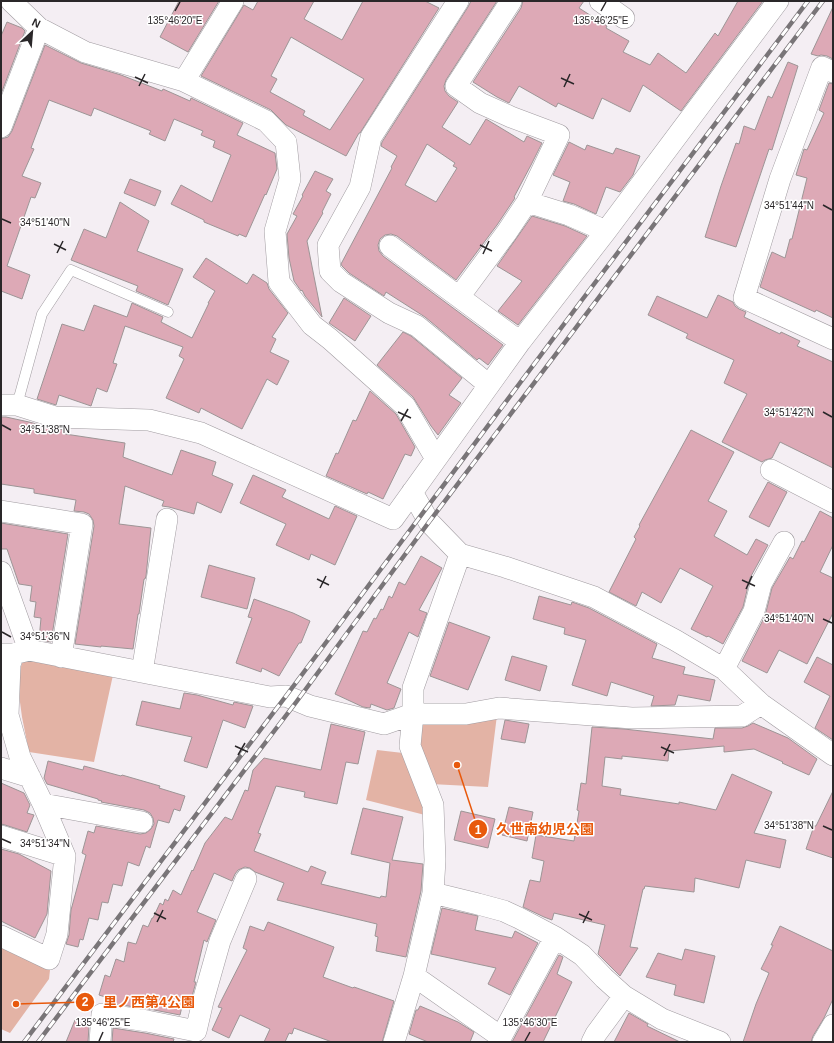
<svg xmlns="http://www.w3.org/2000/svg" width="834" height="1043" viewBox="0 0 834 1043" font-family="Arial,'Noto Sans JP',sans-serif">
<rect width="100%" height="100%" fill="#f4eef3"/>
<path fill="#e3b3a5" d="M23,660L113,675L94,762L29,752L22,717L17,680Z
M497,715L488,787L431,784L415,746L419,719Z
M377,750L403,753L421,791L425,815L366,800Z
M1,947L50,970L49,979L10,1033L1,1029Z"/>
<path fill="#dda9b6" stroke="#9d9596" fill-rule="evenodd" d="M179,1H219L188,52L160,37Z
M258,1H314L304,19L342,40L363,1H425L439,8L360,133H359L346,156L286,125L271,110L201,76L244,5L253,10ZM291,37L364,79L330,130L303,115L305,111L270,92L277,79L271,76Z
M471,1H497L446,80L444,86L445,91L449,96L458,102L442,127L470,145L486,119L524,142L527,136L542,143L531,165L514,197L515,198L497,225L456,280L397,236L391,234L385,235L380,239L378,245L379,251L383,256L503,345L488,365L479,358L477,360L425,317L386,292L384,296L349,273L342,266L341,264L392,168L391,167L397,156L381,146L382,142L468,7ZM427,144L455,163L453,166L457,168L436,202L405,185Z
M523,1H584L579,8L607,26L606,28L629,41L623,52L650,65L658,53L686,73L715,33L718,36L738,1H763L681,111L643,85L630,112L602,98L593,119L558,103L556,107L519,86L509,103L497,97L473,82L521,8Z
M833,7V59L827,56L821,55L818,56L811,54Z
M7,22L22,28L25,31L1,94V36Z
M45,45L81,63L121,75L162,91L163,89L190,101L191,98L243,123L237,135L275,153L277,169L266,195L265,194L246,237L239,234L238,236L204,222V220L171,204L181,185L212,202L231,155L213,147L215,141L201,135L203,131L174,119L165,141L149,134L151,131L94,108L91,116L49,100L31,148L34,149L22,176L41,183L35,198L31,197L7,266L30,275L22,299L1,291V139L8,137L12,131Z
M788,62L798,66L772,150L769,149L736,247L705,237L721,186L736,143L739,144L744,126L755,130L768,96L772,98Z
M829,83L833,84V318L816,310L815,312L760,287L768,262L772,252L785,258L790,239H792L807,178L796,175L804,149L807,150L824,113L819,110Z
M569,142L585,150L587,145L613,154L616,148L640,156L633,175L620,192L606,187L596,214L574,204L563,201L570,182L553,175Z
M315,171L333,179L326,191L331,194L322,212L323,213L307,241L322,317L305,296L302,290L301,291L294,281L289,258L287,234L297,216L293,214L303,196L302,195Z
M130,179L161,191L155,206L124,193Z
M120,202L149,221L137,251L183,269L168,305L136,291L138,286L71,260L84,229L106,238Z
M532,216L565,226L587,236L518,325L498,311L522,281L497,266Z
M206,258L247,284L253,274L267,283L269,289L288,313L272,337L276,339L270,352L289,361L277,385L267,379L242,429L201,408L199,413L166,398L184,359L179,356L183,347L125,326L113,363L117,364L107,392L97,388L91,406L59,395L56,405L37,399L62,324L84,331L94,305L127,317L132,303L163,317L161,322L192,338L209,303H208L215,291L193,277Z
M718,295L733,302L735,306L739,309L746,312L744,317L780,334L781,332L800,341L797,346L833,362V468L780,442L772,458L765,460L762,462L722,442L747,394L724,383L734,360L686,338L688,334L648,315L657,296L707,318Z
M344,298L371,316L355,341L329,323Z
M403,332L411,336L462,378L449,395L461,403L438,435L431,426L413,397L377,365Z
M370,391L396,414L415,447L411,456L405,454L383,499L368,492L367,494L326,476L336,453L338,454L353,420L356,421Z
M1,417H6L29,422L52,428L66,430L65,434L125,443L123,457L172,475L181,450L216,462L212,475L233,484L221,513L197,502L194,514L169,507L162,506L164,501L125,486L119,524L151,528L146,576L145,579H144L139,614H138L133,649L101,646V647L75,644L94,526L93,520L89,514L84,512L74,511L76,500L34,493V489L1,484Z
M691,430L734,452L708,501L727,511L714,536L747,555L756,539L768,545L750,578L743,607L723,644L708,636L707,637L691,629L713,586L680,568L661,603L642,592L636,606L609,592L636,539L634,537L640,526L639,525Z
M253,475L286,490L282,497L329,519L335,506L357,516L335,565L311,554L309,560L276,545L286,524L240,503Z
M768,482L787,492L769,527L749,517Z
M820,511L833,518V545L820,572L833,578V613L807,664L779,650L767,673L742,661L765,616L772,588L790,557L793,559L802,541L804,542Z
M1,523L68,534L51,642L39,640L41,618L34,617L36,602L30,601L32,586L19,584L7,549H1Z
M421,556L442,568L419,610L427,613L418,637L409,632L387,683L401,689L394,708L387,710L371,704L370,708L363,707L335,694L363,631L367,632L374,618L376,619L381,609L383,610L389,596L392,598L399,582L405,585Z
M209,565L255,578L247,609L201,597Z
M539,596L571,605L572,602L589,608L657,644L652,658L685,667L683,674L715,680L710,701L678,695L675,705L651,706L654,696L611,682L607,696L572,685L586,640L564,634L565,628L533,619Z
M254,599L293,613L310,621L301,643H299L279,676L262,668L261,672L236,663L252,618L248,617Z
M449,622L490,637L468,690L430,676Z
M512,656L547,666L540,691L505,680Z
M817,657L833,665V740L815,728L830,696L804,682Z
M184,693L197,695L233,705L234,702L253,706L245,728L223,720L207,768L184,761L192,737L136,725L142,701L180,709Z
M505,720L529,724L525,743L501,739Z
M753,723L788,738L817,759L809,775L782,763L783,762L754,749L724,752V746L669,751L668,761L622,756V759L605,757L602,786L621,789L620,795L679,804V802L716,810L732,774L772,792L754,833L786,840L780,868L746,860L739,888L695,878L694,892L645,886L644,889H643L630,947L638,948L620,976L598,954L605,925L554,913L552,920L544,917L523,907L530,880L540,882L544,861L532,858L536,835L574,841L579,811L577,810L581,783L586,784L592,727L624,729L713,739L715,728H742L748,726Z
M331,724L365,732L358,764L346,762L337,804L304,797L305,792L276,786L258,833L261,834L254,851L308,872L311,866L326,872L321,884L380,898L381,896L386,897L390,863L351,854L363,808L403,817L392,860L423,864L421,891L406,957L376,951L378,937L375,936L377,924L277,900L284,883L255,872L250,868L245,867L238,870L235,874L232,881L214,873L197,912L216,920L207,942L204,940L194,982H196L191,1000L184,998L180,1015L149,1009L114,1004L115,1000L99,995L105,975L110,977L116,959L124,962L128,942L136,944L143,925L148,927L152,918H153L160,903L163,905L165,899L168,901L173,890L181,895L192,870L193,871L205,843L225,817L232,820L245,790L248,791L253,770L264,758L321,770Z
M48,761L83,770L84,766L121,776L122,775L160,786L159,788L185,796L180,811L174,809L169,823L158,820L150,848L146,846L139,866L128,862L122,886L113,884L108,903L102,902L98,920L89,918L83,940L80,939L78,947L66,944L69,935L71,910L86,855L82,853L88,831L94,833L96,826L140,834L146,833L151,829L154,824L153,818L150,813L144,810L101,802L102,801L98,800V799L47,784L44,778Z
M1,783L24,793L30,805L27,813L34,815L27,832L5,825L1,824Z
M833,791V858L806,849L814,826H816Z
M509,807L533,812L527,841L502,835Z
M461,811L495,819L488,848L454,840Z
M1,849L19,854L51,871L47,914L35,938L1,921Z
M442,908L478,916L475,930L512,938L515,931L538,943L510,995L488,984L496,968L431,954Z
M268,922L334,947L323,977L353,988L354,987L394,1001L383,1039L382,1042H332L294,1028L292,1034L289,1033L285,1042H264L270,1029L240,1015L229,1038L212,1030L222,1008L218,1007L247,950L243,948L250,926L264,931Z
M780,926L833,951V999L824,1018L813,1036L811,1042H743L756,1004L769,973L761,969L773,945H771Z
M685,949L715,956L704,1003L674,995L676,985L646,977L658,953L682,960Z
M559,955L563,957L557,974L572,982L543,1042H512Z
M420,1006L458,1022L474,1032L470,1042H428L409,1034L416,1010H418Z
M629,1013L648,1024L647,1026L680,1042H614Z
M75,1020L89,1026L88,1042H66Z
M113,1028L145,1033L174,1039L173,1042H112Z"/>
<g fill="none" stroke-linecap="round" stroke-linejoin="round">
<defs>
<path id="lane" d="M17,405L42,314L71,270L168,312"/>
<path id="street" d="M11,1L39,28L85,52L184,81L266,121L286,142L290,179L275,231L279,282L312,325L330,339L405,406L436,459
M458,1L371,137L360,187L328,245L330,271L341,282L389,313L417,326L489,385
M511,1L456,86L480,103L511,117L559,135L527,202L507,232L459,297L520,342
M600,1L624,18
M833,72L822,67L780,179L744,298L833,339
M184,81L233,1
M1,127L39,28
M527,202L569,215L606,231
M390,246L459,297
M1,405H17L55,417L149,420L201,433L393,519L520,342L606,231L778,1
M771,470L833,502
M412,492L429,522L460,554L505,567L594,597L675,640L724,669L761,704L833,755
M1,511L82,524L61,657
M1,572L29,650
M1,654H13L29,650L270,697L286,696L310,706L384,724L413,714H466L499,708L632,718L742,716L761,704
M724,669L754,611L761,584L784,542
M142,672L167,519
M1,768L30,777
M43,804L142,822
M1,836L65,856
M433,893L478,904L504,911L519,918L555,937L582,955L604,978L624,996L662,1019L720,1042
M1,936L49,959L57,934L65,856L43,804L20,757L8,715L10,665L13,654
M414,976L501,1037L555,937
M100,1042L102,1014L147,1021L196,1031L203,1001L220,941L246,879
M394,1042L414,976L433,893L435,860L433,805L410,746L413,714V688L460,554
M592,1042L596,1034L624,996
M823,1042L833,1025"/>
</defs>
<use href="#lane" stroke="#a19ca1" stroke-width="11"/>
<use href="#street" stroke="#a19ca1" stroke-width="22"/>
<use href="#lane" stroke="#fff" stroke-width="10"/>
<use href="#street" stroke="#fff" stroke-width="21"/>
<defs>
<path id="rail" d="M24,1042L286,696L582,300L808,1
M38,1042L297,701L429,522L823,1"/>
</defs>
<use href="#rail" stroke="#797578" stroke-width="4.5"/>
<use href="#rail" stroke="#fff" stroke-width="3" stroke-dasharray="9" stroke-linecap="butt"/>
</g>
<path fill="none" stroke="#2a2729" stroke-width="1.5" d="M175,11L180,2M601,11L606,2M135,77L148,83M561,78L574,84M139,86L145,74M564,87L570,74M823,205L832,210M2,219L11,223M54,244L66,250M480,245L492,251M57,253L63,241M483,254L489,241M398,412L411,418M823,412L832,417M401,421L408,409M2,425L11,430M317,579L329,585M742,580L755,586M320,588L326,576M746,589L752,576M823,619L832,623M2,632L11,637M235,746L248,752M661,747L674,753M238,755L245,743M664,756L670,744M823,826L832,830M2,839L11,843M154,913L166,919M579,914L592,920M157,922L163,910M583,923L589,911M99,1041L103,1032M525,1041L530,1032"/>
<g font-size="10" text-anchor="middle" fill="#2a2729" stroke="#fff" stroke-width="3" stroke-linejoin="round" paint-order="stroke">
<text x="175" y="24">135°46'20"E</text>
<text x="601" y="24">135°46'25"E</text>
<text x="789" y="209">34°51'44"N</text>
<text x="45" y="226">34°51'40"N</text>
<text x="789" y="416">34°51'42"N</text>
<text x="45" y="433">34°51'38"N</text>
<text x="789" y="622">34°51'40"N</text>
<text x="45" y="640">34°51'36"N</text>
<text x="789" y="829">34°51'38"N</text>
<text x="45" y="847">34°51'34"N</text>
<text x="103" y="1026">135°46'25"E</text>
<text x="530" y="1026">135°46'30"E</text>
</g>
<path fill="none" stroke="#e8590c" stroke-width="1.5" d="M457 765L478 829M16 1004L85 1002"/>
<g fill="#e8590c" stroke="#fff" stroke-width="1.5">
<circle cx="457" cy="765" r="4"/>
<circle cx="16" cy="1004" r="4"/>
<circle cx="478" cy="829" r="10"/>
<circle cx="85" cy="1002" r="10"/>
</g>
<g font-size="12" text-anchor="middle" font-weight="bold" fill="#fff">
<text x="478" y="834">1</text>
<text x="85" y="1006">2</text>
</g>
<g font-size="14" text-anchor="middle" font-weight="bold" fill="#e8590c" stroke="#fff" stroke-width="3" stroke-linejoin="round" paint-order="stroke">
<text x="545" y="834">久世南幼児公園</text>
<text x="149" y="1007">里ノ西第4公園</text>
</g>
<rect width="834" height="1043" fill="none" stroke="#2a2729" stroke-width="4"/>
<g transform="translate(32 32) rotate(26)" stroke="#ffffff" stroke-width="3" paint-order="stroke">
<path d="M0-3L7 15L0 10L-7 15Z" fill="#2a2729"/>
<text y="-6" font-size="11" font-weight="bold" text-anchor="middle" fill="#2a2729">N</text>
</g>
</svg>
